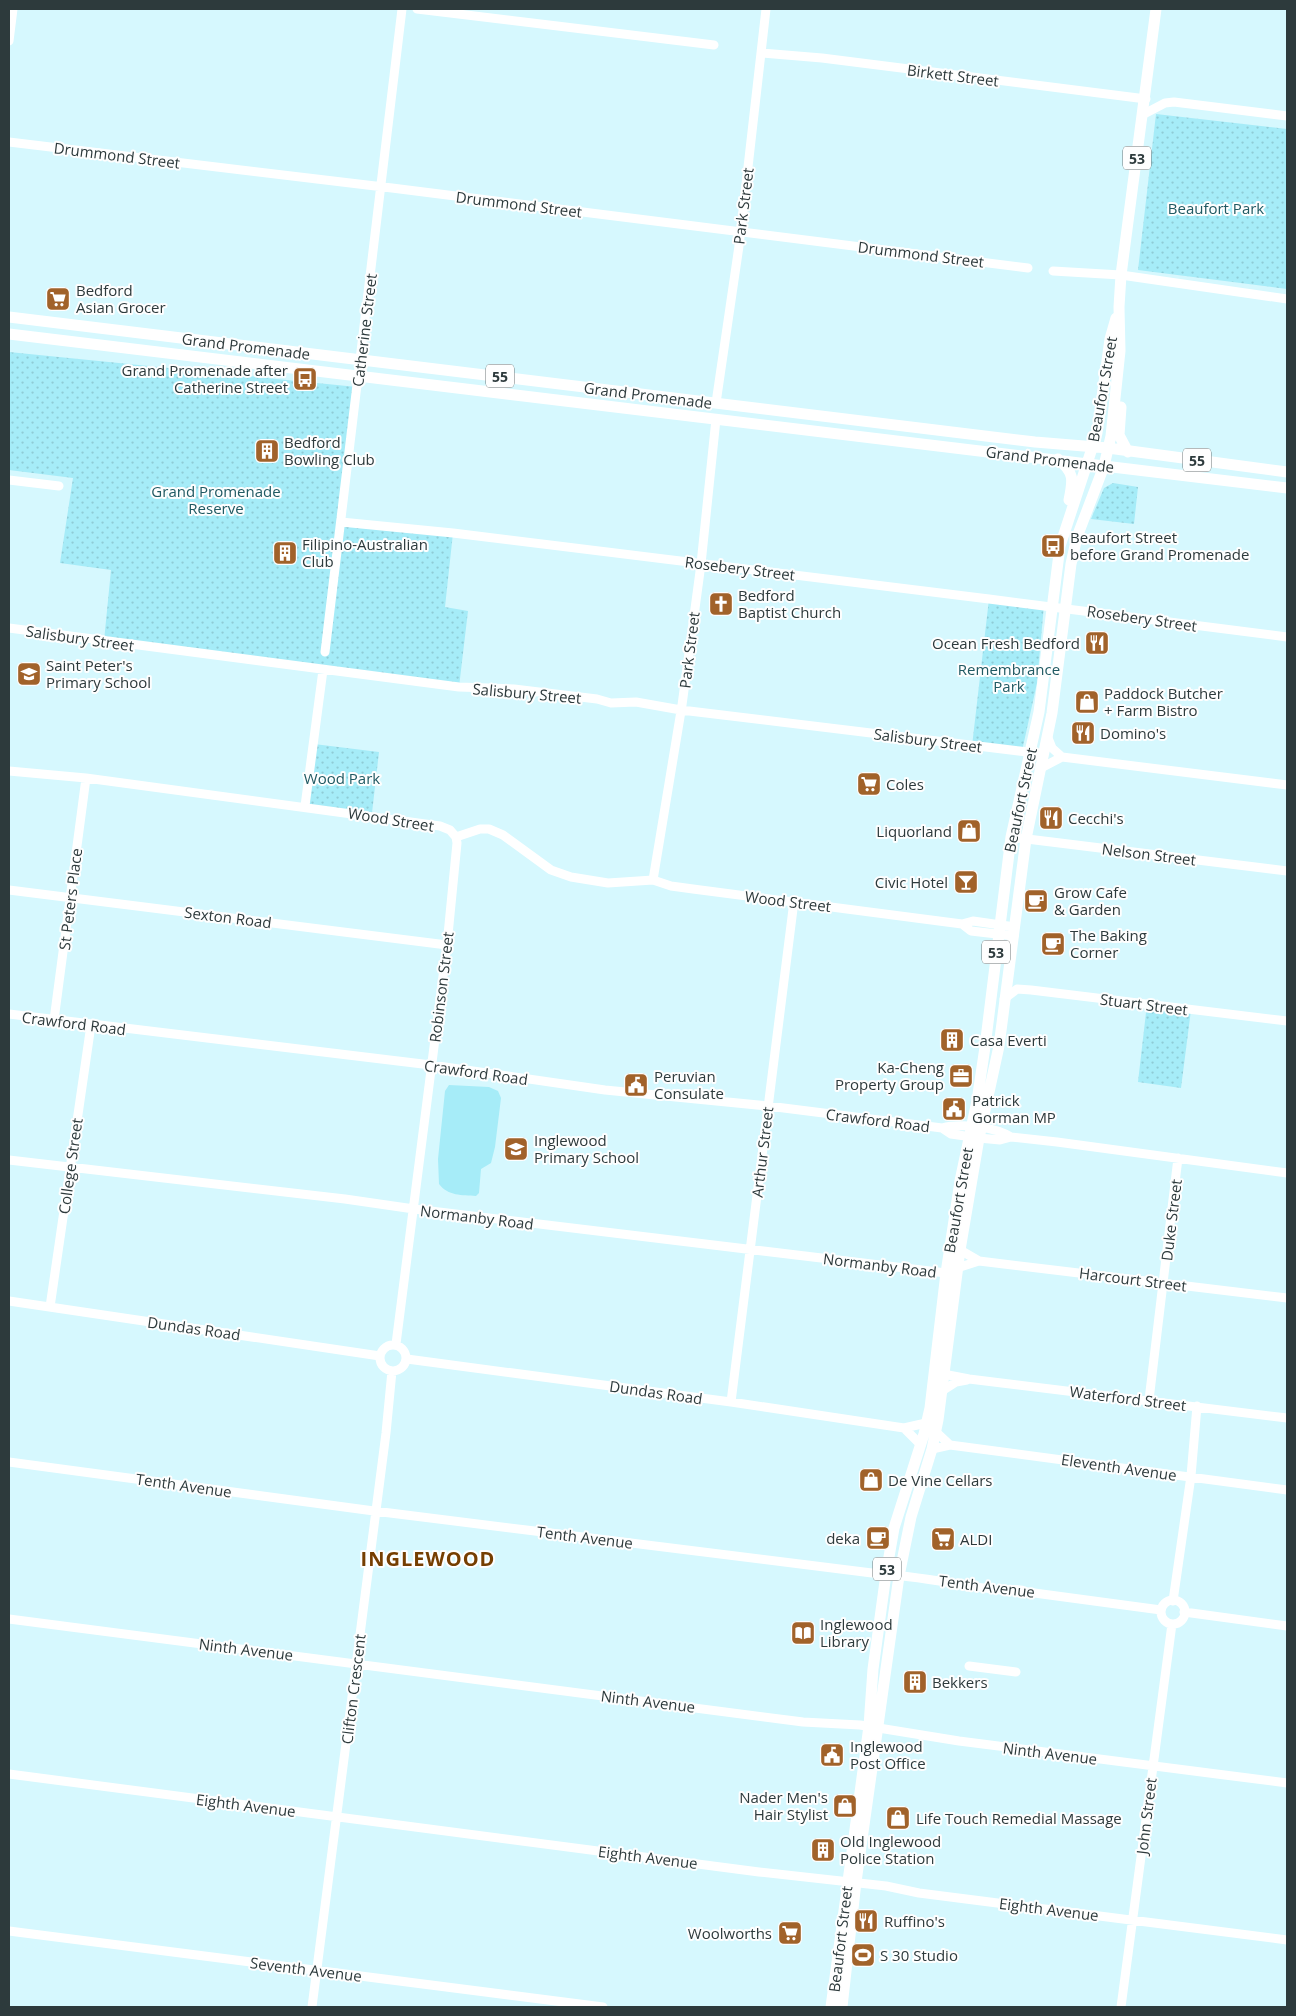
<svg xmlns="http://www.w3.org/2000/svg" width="1296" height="2016" viewBox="0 0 1296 2016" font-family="'Open Sans',sans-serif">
<defs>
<pattern id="park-dots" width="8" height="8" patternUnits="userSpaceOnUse" patternTransform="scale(1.25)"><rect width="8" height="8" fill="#a6ecf8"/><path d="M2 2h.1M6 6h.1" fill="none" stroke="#8fcbd6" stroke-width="1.8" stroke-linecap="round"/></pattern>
</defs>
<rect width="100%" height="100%" fill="#d6f8fe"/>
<path fill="#a6ecf8" d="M449,1085L489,1087L498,1091L501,1098L495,1147L491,1163L481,1169L479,1193L476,1196C462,1195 448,1196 439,1184L438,1159L445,1091Z"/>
<path fill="url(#park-dots)" d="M1156,114L1287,129V289L1138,270Z
M9,352L357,387L341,522L453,533L445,607L468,611L459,687L104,641L111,570L60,563L73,478L9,470Z
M1113,483L1138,487L1134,524L1091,519L1104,488Z
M989,599L1044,605L1037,683L1022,751L972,746Z
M314,744L379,752L372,813L305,806Z
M1147,1004L1191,1010L1181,1088L1138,1082Z"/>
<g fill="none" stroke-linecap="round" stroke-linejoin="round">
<path stroke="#fff" stroke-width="9" d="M417,9L714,45
M9,41L13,9
M761,53L822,58L1146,99
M1144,114L1165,103L1174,102L1287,116
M9,142L392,188L1028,268
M1053,271L1121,275L1287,299
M716,403L739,246L766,9
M9,480L59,486
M341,522L453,533L989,599L1287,637
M9,628L459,687L514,689L597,699L611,703L636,702L681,710L1044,754
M325,652L402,9
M1048,738L1052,748L1062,757
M1041,768L1062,757L1287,785
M9,771L86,778L440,826L450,830L456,837
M305,806L323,670
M456,837L480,829H489L503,835L551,870L571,877L608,883L653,880L671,886L693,889L962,924L973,921L1015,927
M1011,837L1287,871
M653,880L682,705L701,564L716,419
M9,890L447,945
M962,924L971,931L1014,936
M1004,999L1017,989L1031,990L1287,1021
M9,1014L431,1065L605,1090L768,1106L942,1128L951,1134L979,1138L1000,1140L1011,1137L1057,1142L1287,1173
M54,1020L86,778
M942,1128C960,1123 996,1127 1011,1137
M9,1160L345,1199L414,1209L946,1273
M960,1250L979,1261L1287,1298
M957,1268L979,1261
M9,1301L380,1356
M50,1307L91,1025
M396,1344L447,945L457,843L456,837
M380 1358a13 13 0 1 1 26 0a13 13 0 1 1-26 0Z
M407,1359L731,1402L904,1428L926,1423
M938,1373L969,1379L1287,1418
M942,1391L956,1382L967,1380
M1149,1400L1178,1158
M731,1402L794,901
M904,1428L921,1445
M935,1431L950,1445
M932,1449L950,1445L1287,1490
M9,1462L374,1511L880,1574C921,1576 960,1586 1001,1590C1011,1591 1017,1587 1027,1592L1161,1610
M1161 1612a12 12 0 1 1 24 0a12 12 0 1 1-24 0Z
M1173,1601L1191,1476L1197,1406
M1184,1612L1287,1626
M9,1619L803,1722L860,1725L959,1741L1287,1783
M969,1666L1016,1672
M9,1774L759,1872L886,1886L919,1893L1287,1940
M9,1931L603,2007
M312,2007L386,1433L392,1371
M1121,2007L1172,1624"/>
<path stroke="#fff" stroke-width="11" d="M9,317L1035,442L1108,448L1287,472
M9,334L1287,488
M1121,407L1119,435L1128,452
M1058,459C1075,473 1073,480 1069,500
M831,2007L869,1726L873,1669L886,1574L894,1528L924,1434L930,1408L946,1273L960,1181L977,1101L985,1047L1011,837L1039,712L1060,546L1097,433L1110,339L1116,318
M842,2007L856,1882L899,1576L911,1517L932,1449L938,1420L960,1250L979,1138L999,1046L1026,839L1052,713L1071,564L1077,537L1104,466L1111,436L1120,351L1119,307L1121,275L1156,9"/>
</g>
<defs>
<symbol id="supermarket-square" viewBox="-11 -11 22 22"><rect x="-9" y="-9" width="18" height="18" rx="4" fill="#a1622a" stroke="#fefefe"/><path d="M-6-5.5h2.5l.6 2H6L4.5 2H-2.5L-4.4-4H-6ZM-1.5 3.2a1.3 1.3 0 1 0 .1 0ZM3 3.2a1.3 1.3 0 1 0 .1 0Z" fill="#fff"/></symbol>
<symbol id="bus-square" viewBox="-11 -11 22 22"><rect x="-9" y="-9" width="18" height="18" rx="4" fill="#a1622a" stroke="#fefefe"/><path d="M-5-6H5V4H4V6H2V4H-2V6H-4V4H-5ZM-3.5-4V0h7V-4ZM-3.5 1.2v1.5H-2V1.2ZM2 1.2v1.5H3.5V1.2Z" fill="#fff"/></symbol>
<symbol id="building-square" viewBox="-11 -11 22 22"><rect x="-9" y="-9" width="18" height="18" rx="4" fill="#a1622a" stroke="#fefefe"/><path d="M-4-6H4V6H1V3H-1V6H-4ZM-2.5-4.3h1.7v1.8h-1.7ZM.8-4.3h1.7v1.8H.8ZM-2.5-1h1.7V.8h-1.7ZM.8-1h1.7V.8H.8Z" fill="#fff"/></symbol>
<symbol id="church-square" viewBox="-11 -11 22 22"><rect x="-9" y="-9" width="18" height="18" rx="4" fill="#a1622a" stroke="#fefefe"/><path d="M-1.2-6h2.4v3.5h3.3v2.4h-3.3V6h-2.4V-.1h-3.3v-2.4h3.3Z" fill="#fff"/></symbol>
<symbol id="restaurant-square" viewBox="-11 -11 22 22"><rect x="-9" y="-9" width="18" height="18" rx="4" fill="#a1622a" stroke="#fefefe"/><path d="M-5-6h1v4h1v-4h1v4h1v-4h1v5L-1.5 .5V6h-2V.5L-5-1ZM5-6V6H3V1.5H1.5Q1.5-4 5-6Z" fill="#fff"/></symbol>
<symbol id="school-square" viewBox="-11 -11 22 22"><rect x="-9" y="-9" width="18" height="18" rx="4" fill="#a1622a" stroke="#fefefe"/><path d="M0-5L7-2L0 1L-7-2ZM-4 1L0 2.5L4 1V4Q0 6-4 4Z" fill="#fff"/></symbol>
<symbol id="shop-square" viewBox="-11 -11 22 22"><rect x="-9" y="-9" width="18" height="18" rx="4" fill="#a1622a" stroke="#fefefe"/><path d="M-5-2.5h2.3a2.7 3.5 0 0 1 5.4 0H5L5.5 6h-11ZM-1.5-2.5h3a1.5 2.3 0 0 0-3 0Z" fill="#fff"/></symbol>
<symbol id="bar-square" viewBox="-11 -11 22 22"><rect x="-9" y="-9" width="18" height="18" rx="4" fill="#a1622a" stroke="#fefefe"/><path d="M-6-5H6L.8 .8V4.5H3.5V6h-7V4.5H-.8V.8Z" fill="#fff"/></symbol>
<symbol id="cafe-square" viewBox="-11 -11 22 22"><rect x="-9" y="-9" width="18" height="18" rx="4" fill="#a1622a" stroke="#fefefe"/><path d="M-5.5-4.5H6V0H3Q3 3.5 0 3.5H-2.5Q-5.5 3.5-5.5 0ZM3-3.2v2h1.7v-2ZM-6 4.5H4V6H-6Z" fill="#fff"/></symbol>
<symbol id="office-square" viewBox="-11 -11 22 22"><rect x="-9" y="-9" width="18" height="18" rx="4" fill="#a1622a" stroke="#fefefe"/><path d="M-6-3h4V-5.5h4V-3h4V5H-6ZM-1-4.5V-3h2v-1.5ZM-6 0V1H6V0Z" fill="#fff"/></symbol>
<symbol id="civic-square" viewBox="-11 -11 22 22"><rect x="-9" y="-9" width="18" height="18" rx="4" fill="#a1622a" stroke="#fefefe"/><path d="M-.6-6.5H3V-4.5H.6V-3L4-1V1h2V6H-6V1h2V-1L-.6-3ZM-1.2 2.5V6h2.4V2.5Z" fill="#fff"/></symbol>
<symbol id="library-square" viewBox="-11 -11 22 22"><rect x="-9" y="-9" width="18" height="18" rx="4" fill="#a1622a" stroke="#fefefe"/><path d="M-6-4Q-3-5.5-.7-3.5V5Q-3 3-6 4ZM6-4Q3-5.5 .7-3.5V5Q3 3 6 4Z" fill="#fff"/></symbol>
<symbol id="stadium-square" viewBox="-11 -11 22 22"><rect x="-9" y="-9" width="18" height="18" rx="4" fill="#a1622a" stroke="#fefefe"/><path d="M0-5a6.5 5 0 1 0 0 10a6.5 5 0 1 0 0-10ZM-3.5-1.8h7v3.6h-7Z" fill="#fff"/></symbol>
</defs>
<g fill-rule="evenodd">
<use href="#supermarket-square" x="44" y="285" width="28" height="28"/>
<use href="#bus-square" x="291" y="365" width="28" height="28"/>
<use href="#building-square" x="253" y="437" width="28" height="28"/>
<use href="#bus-square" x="1039" y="532" width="28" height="28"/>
<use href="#building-square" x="271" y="539" width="28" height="28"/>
<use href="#church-square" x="707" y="590" width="28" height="28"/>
<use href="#restaurant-square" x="1083" y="629" width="28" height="28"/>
<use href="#school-square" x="15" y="660" width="28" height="28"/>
<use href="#shop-square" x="1073" y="688" width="28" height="28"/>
<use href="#restaurant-square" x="1069" y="719" width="28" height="28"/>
<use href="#supermarket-square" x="855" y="770" width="28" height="28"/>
<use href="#restaurant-square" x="1037" y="804" width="28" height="28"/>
<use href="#shop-square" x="955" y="817" width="28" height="28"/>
<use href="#bar-square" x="952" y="868" width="28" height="28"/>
<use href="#cafe-square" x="1022" y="887" width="28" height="28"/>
<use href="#cafe-square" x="1039" y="930" width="28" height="28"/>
<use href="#building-square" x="938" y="1026" width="28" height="28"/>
<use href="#office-square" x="947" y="1062" width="28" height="28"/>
<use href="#civic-square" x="622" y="1071" width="28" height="28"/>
<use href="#civic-square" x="940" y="1095" width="28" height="28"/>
<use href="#school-square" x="502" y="1135" width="28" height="28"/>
<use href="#shop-square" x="857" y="1466" width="28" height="28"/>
<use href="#cafe-square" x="864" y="1524" width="28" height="28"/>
<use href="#supermarket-square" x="929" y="1525" width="28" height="28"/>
<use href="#library-square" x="789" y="1619" width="28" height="28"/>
<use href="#building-square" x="901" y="1668" width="28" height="28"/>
<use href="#civic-square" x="818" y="1741" width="28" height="28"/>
<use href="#shop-square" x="831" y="1792" width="28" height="28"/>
<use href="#shop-square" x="884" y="1804" width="28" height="28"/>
<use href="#building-square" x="809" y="1836" width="28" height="28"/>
<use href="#restaurant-square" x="852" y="1907" width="28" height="28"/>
<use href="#supermarket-square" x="776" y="1919" width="28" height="28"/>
<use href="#stadium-square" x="849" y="1941" width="28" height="28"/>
</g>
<g text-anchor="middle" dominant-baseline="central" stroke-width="4" stroke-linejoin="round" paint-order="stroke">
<g fill="#fefefe" stroke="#6c7576" stroke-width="1">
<rect x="1123" y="146.5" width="28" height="23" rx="4"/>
<rect x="486" y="364.5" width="28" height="23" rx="4"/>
<rect x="1183" y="448.5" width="28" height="23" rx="4"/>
<rect x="982" y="940.5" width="28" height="23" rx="4"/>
<rect x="873" y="1557.5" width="28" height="23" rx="4"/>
</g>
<g font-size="14" font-weight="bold" fill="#2d3a3c">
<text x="1137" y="158">53</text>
<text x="500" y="376">55</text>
<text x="1197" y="460">55</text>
<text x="996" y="952">53</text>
<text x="887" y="1569">53</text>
</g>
<g font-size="15" fill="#2d3a3c" stroke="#fefefe">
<text transform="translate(953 75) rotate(7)">Birkett Street</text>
<text transform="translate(117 155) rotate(7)">Drummond Street</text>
<text transform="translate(519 204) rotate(7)">Drummond Street</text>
<text transform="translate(743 206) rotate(-83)">Park Street</text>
<text transform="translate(921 254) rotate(7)">Drummond Street</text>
<text transform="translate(364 330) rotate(-83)">Catherine Street</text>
<text transform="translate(246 346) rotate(7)">Grand Promenade</text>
<text transform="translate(1102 389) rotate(-80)">Beaufort Street</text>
<text transform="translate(648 395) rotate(7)">Grand Promenade</text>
<text transform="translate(1050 459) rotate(7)">Grand Promenade</text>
<text transform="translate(740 568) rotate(7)">Rosebery Street</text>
<text transform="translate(1142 618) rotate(8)">Rosebery Street</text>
<text transform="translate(80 638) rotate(8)">Salisbury Street</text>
<text transform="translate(689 650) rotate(-83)">Park Street</text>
<text transform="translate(527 693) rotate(5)">Salisbury Street</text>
<text transform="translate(928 740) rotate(7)">Salisbury Street</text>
<text transform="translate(1020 800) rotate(-78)">Beaufort Street</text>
<text transform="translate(391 819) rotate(9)">Wood Street</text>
<text transform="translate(1149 854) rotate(7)">Nelson Street</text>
<text transform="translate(70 899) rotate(-83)">St Peters Place</text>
<text transform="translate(788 901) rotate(7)">Wood Street</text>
<text transform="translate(228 917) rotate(7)">Sexton Road</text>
<text transform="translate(441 987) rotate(-83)">Robinson Street</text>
<text transform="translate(1144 1004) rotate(7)">Stuart Street</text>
<text transform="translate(74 1023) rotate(7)">Crawford Road</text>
<text transform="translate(476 1072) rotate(8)">Crawford Road</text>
<text transform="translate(878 1120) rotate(7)">Crawford Road</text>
<text transform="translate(762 1152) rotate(-83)">Arthur Street</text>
<text transform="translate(70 1166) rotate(-82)">College Street</text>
<text transform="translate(958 1200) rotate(-80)">Beaufort Street</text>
<text transform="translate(477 1217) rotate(7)">Normanby Road</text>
<text transform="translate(1171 1220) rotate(-83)">Duke Street</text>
<text transform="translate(880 1265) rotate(7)">Normanby Road</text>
<text transform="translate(1133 1279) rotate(7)">Harcourt Street</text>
<text transform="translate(194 1328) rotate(8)">Dundas Road</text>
<text transform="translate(656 1392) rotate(8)">Dundas Road</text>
<text transform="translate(1128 1398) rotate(7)">Waterford Street</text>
<text transform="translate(1119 1467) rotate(8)">Eleventh Avenue</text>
<text transform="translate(184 1485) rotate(8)">Tenth Avenue</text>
<text transform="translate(585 1537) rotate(7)">Tenth Avenue</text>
<text transform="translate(987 1586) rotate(7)">Tenth Avenue</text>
<text transform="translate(246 1649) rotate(7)">Ninth Avenue</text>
<text transform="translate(353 1689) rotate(-83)">Clifton Crescent</text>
<text transform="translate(648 1701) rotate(7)">Ninth Avenue</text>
<text transform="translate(1050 1753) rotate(7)">Ninth Avenue</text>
<text transform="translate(246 1805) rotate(7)">Eighth Avenue</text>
<text transform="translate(1146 1816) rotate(-83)">John Street</text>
<text transform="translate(648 1857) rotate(7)">Eighth Avenue</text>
<text transform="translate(1049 1909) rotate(7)">Eighth Avenue</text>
<text transform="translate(840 1939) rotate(-83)">Beaufort Street</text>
<text transform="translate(306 1969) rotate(7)">Seventh Avenue</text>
</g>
<g font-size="15" fill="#205a63" stroke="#fefefe">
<text x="1216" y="208">Beaufort Park</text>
<text x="216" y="491">Grand Promenade<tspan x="216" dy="17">Reserve</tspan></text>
<text x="1009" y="669">Remembrance<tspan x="1009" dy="17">Park</tspan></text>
<text x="342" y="778">Wood Park</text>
</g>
<g font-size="15" fill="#2d3a3c" stroke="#fefefe" text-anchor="start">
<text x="76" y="290">Bedford<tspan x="76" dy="17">Asian Grocer</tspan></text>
<text x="288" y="370" text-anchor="end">Grand Promenade after<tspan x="288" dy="17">Catherine Street</tspan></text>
<text x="284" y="442">Bedford<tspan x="284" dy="17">Bowling Club</tspan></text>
<text x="1070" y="537">Beaufort Street<tspan x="1070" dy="17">before Grand Promenade</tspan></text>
<text x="302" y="544">Filipino-Australian<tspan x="302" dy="17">Club</tspan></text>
<text x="738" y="595">Bedford<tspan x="738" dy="17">Baptist Church</tspan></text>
<text x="1080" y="643" text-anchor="end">Ocean Fresh Bedford</text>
<text x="46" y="665">Saint Peter's<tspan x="46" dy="17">Primary School</tspan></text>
<text x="1104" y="693">Paddock Butcher<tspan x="1104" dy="17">+ Farm Bistro</tspan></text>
<text x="1100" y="733">Domino's</text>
<text x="886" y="784">Coles</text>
<text x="1068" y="818">Cecchi's</text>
<text x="952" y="831" text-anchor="end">Liquorland</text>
<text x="948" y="882" text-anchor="end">Civic Hotel</text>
<text x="1054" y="892">Grow Cafe<tspan x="1054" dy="17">&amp; Garden</tspan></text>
<text x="1070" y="935">The Baking<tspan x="1070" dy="17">Corner</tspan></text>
<text x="970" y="1040">Casa Everti</text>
<text x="944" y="1067" text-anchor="end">Ka-Cheng<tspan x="944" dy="17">Property Group</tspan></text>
<text x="654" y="1076">Peruvian<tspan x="654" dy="17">Consulate</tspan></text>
<text x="972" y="1100">Patrick<tspan x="972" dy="17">Gorman MP</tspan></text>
<text x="534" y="1140">Inglewood<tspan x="534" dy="17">Primary School</tspan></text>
<text x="888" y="1480">De Vine Cellars</text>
<text x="860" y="1538" text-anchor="end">deka</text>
<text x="960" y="1539">ALDI</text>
<text x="820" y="1624">Inglewood<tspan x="820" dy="17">Library</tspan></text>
<text x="932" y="1682">Bekkers</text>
<text x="850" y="1746">Inglewood<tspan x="850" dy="17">Post Office</tspan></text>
<text x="828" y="1797" text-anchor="end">Nader Men's<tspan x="828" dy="17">Hair Stylist</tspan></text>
<text x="916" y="1818">Life Touch Remedial Massage</text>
<text x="840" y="1841">Old Inglewood<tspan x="840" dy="17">Police Station</tspan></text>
<text x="884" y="1921">Ruffino's</text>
<text x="772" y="1933" text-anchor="end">Woolworths</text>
<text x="880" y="1955">S 30 Studio</text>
</g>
<g font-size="20" font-weight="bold" letter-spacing="1" fill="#753e01" stroke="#fefefe">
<text x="428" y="1558">INGLEWOOD</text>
</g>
</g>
<rect width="1296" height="2016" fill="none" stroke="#2d3a3c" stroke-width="20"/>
</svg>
